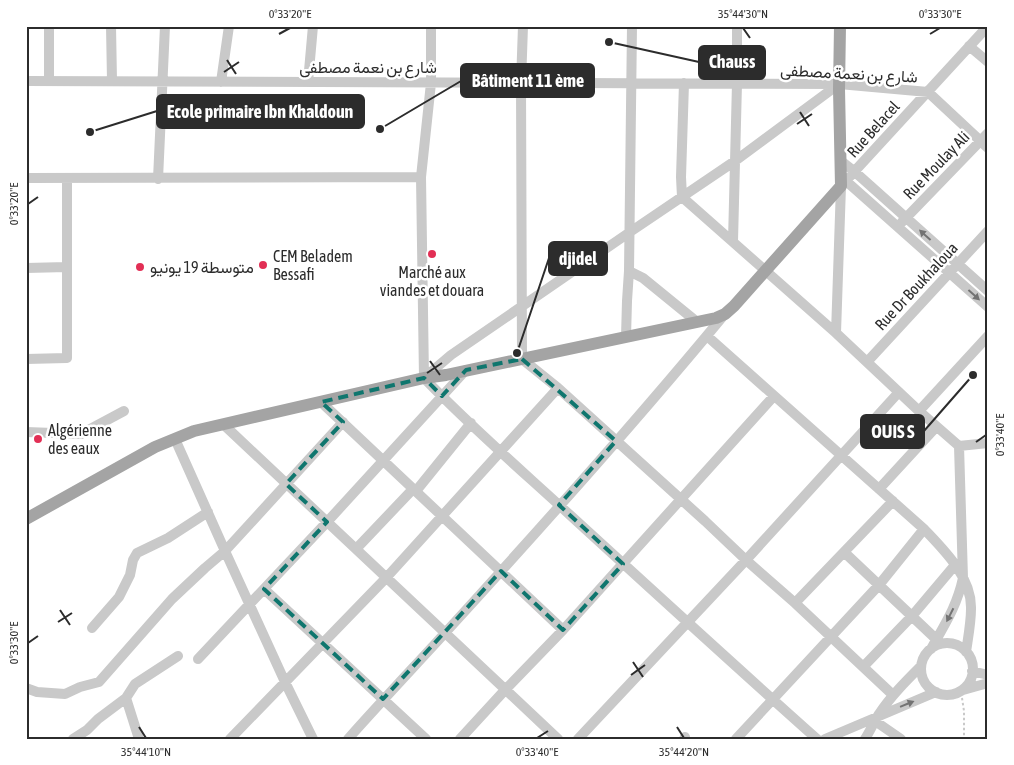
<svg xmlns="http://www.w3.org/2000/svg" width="1014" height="765" viewBox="0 0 1014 765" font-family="'Asap Condensed',Vazirmatn,sans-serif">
<rect width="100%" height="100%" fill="#fff"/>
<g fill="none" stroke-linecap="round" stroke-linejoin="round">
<path stroke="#c9c9c9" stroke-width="2" stroke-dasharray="2.5 2.5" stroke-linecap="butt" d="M962,698L964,711V739"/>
<path stroke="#c9c9c9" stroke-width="10" d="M49,26V81
M111,26L112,81
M431,26V83L421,177L424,378C470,426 521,470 570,515C652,590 734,665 817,739
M523,26L521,83L522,359L558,388L705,521L746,560L795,603L893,695
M969,46L988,62
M26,81L839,84L928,92L988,148
M221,82L229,26
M308,82L313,26
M684,83L681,177L682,197L836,333L919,411L959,446L963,578C957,606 945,624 931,649
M841,161L855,172L988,291
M26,178L421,177
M158,179L165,26
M846,181L988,307
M902,222L988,133
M733,241L737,83V26
M26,268L67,267
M629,271L632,26
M836,333L841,186L988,26
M707,336L924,529C944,550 972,577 971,609C971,623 968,638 966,652
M626,337L627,301L629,271L643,278L697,322
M26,359L67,358V178
M867,362L988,231
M424,378L451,355L630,232L735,161L839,84
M321,402L563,630
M919,411L988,336
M223,424L558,739
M26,432L81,434L124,411
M959,446L988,443
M879,489L936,427
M416,491L471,423
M356,549L413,489
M844,552L936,639
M264,589L426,739
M795,603L893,501
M92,628L119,597L130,575L133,560L137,553L168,538L208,512
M921 669a26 26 0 1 1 52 0a26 26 0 1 1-52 0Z
M198,659L327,522L466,370
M863,667L912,616L955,565
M972,671L988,675
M26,688L37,692L65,694L80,687L99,682L172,599L205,568L225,551L175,439
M963,690L988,683
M875,721L901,739
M73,739L87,730L98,719L126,698
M139,739L126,698L135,684L178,656
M230,739L386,578L558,388
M313,739L285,682L225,551L343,422
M348,739C380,703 413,668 445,633C540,529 634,424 724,315
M460,739L505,690L563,630L774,396
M578,739L746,560L899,392
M684,739L685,737
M736,739L879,585L924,529
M825,739L936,692
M865,739C870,731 874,722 879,714C891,696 906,681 921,666"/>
<path stroke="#a4a4a4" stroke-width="12" d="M26,519L155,447L194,431L424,378L446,375L716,318L725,314L734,306L841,186L839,89L840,26"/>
</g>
<defs><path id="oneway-solid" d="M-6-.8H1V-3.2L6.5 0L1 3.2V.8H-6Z" transform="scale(1.25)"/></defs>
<g fill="#737373">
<use href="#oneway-solid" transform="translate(925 235) rotate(-138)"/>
<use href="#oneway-solid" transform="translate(974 295) rotate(42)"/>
<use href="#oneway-solid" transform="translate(950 615) rotate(117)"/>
<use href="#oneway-solid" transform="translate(907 704) rotate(-22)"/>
</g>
<path fill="none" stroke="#0f766e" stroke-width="4" stroke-dasharray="10 6" stroke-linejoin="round" d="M522,359L616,441L559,505L623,564L563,630L501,571L383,699L264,589L327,522L286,484L343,422L321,402L424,378L442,396L466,370Z"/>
<path fill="none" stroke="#2c2c2c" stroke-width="2" d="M743,28L750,38M279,34L290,28M930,34L940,28M227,60L236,74M224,72L239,62M800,112L809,126M797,124L812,114M28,204L38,197M430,361L440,375M427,373L442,363M976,442L986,435M60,610L70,625M58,622L72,613M28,643L38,636M633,662L643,677M631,675L645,665M139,727L146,738M677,727L684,738M537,738L548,731"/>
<g fill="#e22f55" stroke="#fff" stroke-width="2">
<circle cx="432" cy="254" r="5"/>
<circle cx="263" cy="265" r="5"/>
<circle cx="140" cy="267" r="5"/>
<circle cx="38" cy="439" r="5"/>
</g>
<g text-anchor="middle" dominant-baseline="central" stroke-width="5" stroke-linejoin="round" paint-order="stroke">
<g font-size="16" fill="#2c2c2c" stroke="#fff">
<text x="368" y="67">شارع بن نعمة مصطفى</text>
<text transform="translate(849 73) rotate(3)">شارع بن نعمة مصطفى</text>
<text transform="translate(873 129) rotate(-48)">Rue Belacel</text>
<text transform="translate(936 165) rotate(-46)">Rue Moulay Ali</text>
<text transform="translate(916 286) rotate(-47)">Rue Dr Boukhaloua</text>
</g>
<g font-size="16" fill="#2c2c2c" stroke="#fff" text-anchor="start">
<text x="273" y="256">CEM Beladem<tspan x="273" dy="18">Bessafi</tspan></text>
<text x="150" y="267">متوسطة 19 يونيو</text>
<text x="432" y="272" text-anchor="middle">Marché aux<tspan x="432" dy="18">viandes et douara</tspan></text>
<text x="48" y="430">Algérienne<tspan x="48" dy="18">des eaux</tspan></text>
</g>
</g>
<path fill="none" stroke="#2c2c2c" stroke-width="2" d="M609 42L699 62M380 129L461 81M90 132L157 111M517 353L549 258M973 375L924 431"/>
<g fill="#2c2c2c" stroke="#fff" stroke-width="2">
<circle cx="609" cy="42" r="5"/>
<circle cx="380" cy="129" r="5"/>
<circle cx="90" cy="132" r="5"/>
<circle cx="517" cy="353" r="5"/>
<circle cx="973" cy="375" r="5"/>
</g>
<g fill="#2c2c2c" stroke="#2c2c2c" stroke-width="2">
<rect x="699" y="46" width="66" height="33" rx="5"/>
<rect x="461" y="64" width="133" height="33" rx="5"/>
<rect x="157" y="95" width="207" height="33" rx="5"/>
<rect x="549" y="242" width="58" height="33" rx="5"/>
<rect x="861" y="415" width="63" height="33" rx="5"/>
</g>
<g font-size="18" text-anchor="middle" font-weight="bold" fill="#fff">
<text x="732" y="68">Chauss</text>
<text x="528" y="87">Bâtiment 11 ème</text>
<text x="260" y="118">Ecole primaire Ibn Khaldoun</text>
<text x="578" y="265">djidel</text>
<text x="893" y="438">OUIS S</text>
</g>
<rect width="1014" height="765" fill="none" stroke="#ffffff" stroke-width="55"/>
<rect x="28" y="28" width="958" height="710" fill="none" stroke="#2c2c2c" stroke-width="2"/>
<g font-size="12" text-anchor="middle" fill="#2c2c2c">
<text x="290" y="18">0°33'20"E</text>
<text x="743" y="18">35°44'30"N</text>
<text x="940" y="18">0°33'30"E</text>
<text transform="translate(14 204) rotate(-90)" y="4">0°33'20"E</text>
<text transform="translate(1000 435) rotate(-90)" y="4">0°33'40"E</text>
<text transform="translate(14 643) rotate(-90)" y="4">0°33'30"E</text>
<text x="146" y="756">35°44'10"N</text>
<text x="537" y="756">0°33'40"E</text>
<text x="684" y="756">35°44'20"N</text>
</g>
</svg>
